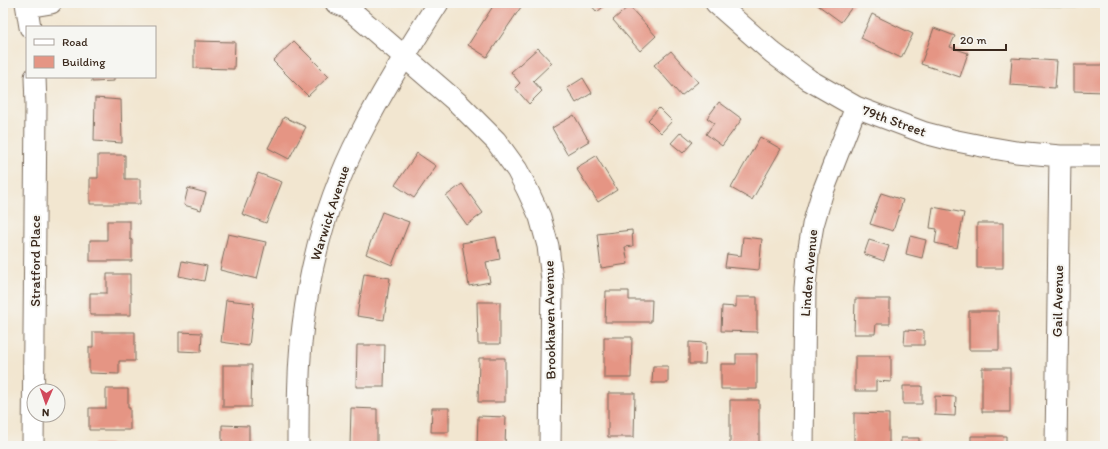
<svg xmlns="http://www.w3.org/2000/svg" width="1108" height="449" viewBox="0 0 1108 449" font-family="Itim,sans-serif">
<rect width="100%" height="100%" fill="#f6f6f2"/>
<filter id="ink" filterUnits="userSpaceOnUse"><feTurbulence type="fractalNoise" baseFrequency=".025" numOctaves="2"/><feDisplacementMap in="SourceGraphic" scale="8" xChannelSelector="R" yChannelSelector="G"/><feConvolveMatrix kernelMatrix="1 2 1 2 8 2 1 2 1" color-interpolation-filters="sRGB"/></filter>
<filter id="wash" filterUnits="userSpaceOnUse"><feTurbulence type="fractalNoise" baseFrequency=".012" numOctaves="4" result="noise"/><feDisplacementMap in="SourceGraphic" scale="16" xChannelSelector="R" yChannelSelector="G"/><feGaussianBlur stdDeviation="0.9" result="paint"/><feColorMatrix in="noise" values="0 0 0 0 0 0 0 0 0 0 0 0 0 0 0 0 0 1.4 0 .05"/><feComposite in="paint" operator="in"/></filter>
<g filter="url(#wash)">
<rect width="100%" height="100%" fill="#f2e6d0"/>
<path fill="#b3cd73" stroke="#777c48" d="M969,3H1105V6Z"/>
<g id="blocks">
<path fill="#e59584" d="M495,3H515L521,7L487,57L468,45Z
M589,3H608L597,12Z
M815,3H855L841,22Z
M629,6L656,36L640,51L613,20Z
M872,14L913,34L901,58L861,38Z
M934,28L955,36L950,47L968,53L960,77L921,64Z
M194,41L235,42L234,69L194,68Z
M294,41L329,76L308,96L273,61Z
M538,48L552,63L533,81L542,91L529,104L515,88L520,83L511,72Z
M671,51L698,82L681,96L654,65Z
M1012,58L1057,61L1055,88L1010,85Z
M1074,65H1105V92L1074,91Z
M92,77H114V81L92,82Z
M583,78L592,93L576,103L567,88Z
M95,98L121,100L122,143L94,141Z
M719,102L742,119L722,146L706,134L714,123L707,118Z
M659,108L672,121L661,133L648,120Z
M574,115L589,141L567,154L552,128Z
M284,117L306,127L289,159L268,148Z
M681,132L693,142L683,153L671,143Z
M760,137L781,149L752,200L731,188Z
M417,153L436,166L414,198L395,185Z
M98,155H125V179H140V204H90V178H98Z
M596,156L617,190L598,202L576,168Z
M258,173L282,182L266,223L242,214Z
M462,184L483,213L467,225L446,196Z
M188,188L206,193L201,210L184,205Z
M881,193L903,200L893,231L870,224Z
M933,207L964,213L957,248L935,243L937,229L930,228Z
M382,212L409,222L392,265L366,254Z
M107,221H130V239L132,240V261H90V240H107Z
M977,223H1003V268H977Z
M632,230L633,246L625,247L628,264L601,268L597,234Z
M228,234L266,242L257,279L220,270Z
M910,236L926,240L922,258L906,254Z
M496,237L500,259L486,262L490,282L469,286L462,243Z
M743,237L762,239L759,270L725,267L727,254L741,256Z
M869,240L889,246L884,261L864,254Z
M182,261L207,266L204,281L179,276Z
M107,274H130V293H131V315H90V293H107Z
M364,274L390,278L384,320L357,316Z
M606,291H629V300H652L651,322H605Z
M736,297H757V332L721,331L722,306L736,307Z
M855,299H890V324H876L875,334H854Z
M226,300L254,303L249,346L221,342Z
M477,302H500V344H478Z
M969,311H999V350H969Z
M905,330L924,331V345H904Z
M93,332H135V361H119V374L89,373V347H93Z
M179,332L202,333L201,352L179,351Z
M604,337H632L631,378H604Z
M689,342L706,343L705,364H689Z
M357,345H385L384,387H356Z
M736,354H757V389H721V364H736Z
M855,356H891V382L876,381V391H855Z
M479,358H505V402H478Z
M223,365H252L251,407H223Z
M653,366H668V383H652Z
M982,368H1010V412H982Z
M903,386H922V404H903Z
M106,389H128V408H130V430H89V408H106Z
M608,393H635L634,437H608Z
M935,396L956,397L955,416L935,415Z
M730,400H759V446H730Z
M351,408L377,409V446H350Z
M432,408H449V432H431Z
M854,413L889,414V446H854Z
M478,416L506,417L505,446H477Z
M222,425L249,426V446H222Z
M971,436H1006V446H971Z
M901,438H919V446H901Z
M393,443L420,444V446H393Z
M93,444H118V446H93Z"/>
</g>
</g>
<g filter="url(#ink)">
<use href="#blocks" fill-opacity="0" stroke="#7b6c5c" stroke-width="1"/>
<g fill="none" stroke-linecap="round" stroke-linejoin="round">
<defs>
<path id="minor" d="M26,3L30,27
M336,3L348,8L459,104L496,141L517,170L527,189L540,217L548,246L552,280L550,446
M716,3L773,53L809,80L856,107L925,133L952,140L987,147L1016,152L1060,156H1105
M27,7L51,3
M33,446L36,105L35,77
M298,446C298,406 298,365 303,325C311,259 330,192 361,133C384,88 411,45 438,3
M803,446L805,288L808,254L813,225L822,194L856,107
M1056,446L1060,156"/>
</defs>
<use href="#minor" stroke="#7b6c5c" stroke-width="23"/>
<use href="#minor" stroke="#fff" stroke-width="21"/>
</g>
</g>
<g text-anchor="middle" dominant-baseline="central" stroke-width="4" stroke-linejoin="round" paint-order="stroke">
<g font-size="14" fill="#3b2a1e" stroke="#f6f6f2">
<text transform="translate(894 121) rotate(20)">79th Street</text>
<text transform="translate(330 213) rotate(-72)">Warwick Avenue</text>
<text transform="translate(35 261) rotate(-90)">Stratford Place</text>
<text transform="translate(809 273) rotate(-85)">Linden Avenue</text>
<text transform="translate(1058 301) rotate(-89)">Gail Avenue</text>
<text transform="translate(550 320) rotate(-91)">Brookhaven Avenue</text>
</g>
</g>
<rect width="1108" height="449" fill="none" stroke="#f6f6f2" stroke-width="16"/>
<rect x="26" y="26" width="130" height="52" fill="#f6f6f2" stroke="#aba49d"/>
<rect x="34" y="39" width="20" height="6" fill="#ffffff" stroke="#aba49d"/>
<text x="62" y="46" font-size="12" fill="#3b2a1e">Road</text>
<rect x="34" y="56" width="20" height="12" fill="#e59584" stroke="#aba49d"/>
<text x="62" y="66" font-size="12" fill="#3b2a1e">Building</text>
<g transform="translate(46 403) rotate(182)"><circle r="19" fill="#f6f6f2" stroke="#aba49d"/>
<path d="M0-3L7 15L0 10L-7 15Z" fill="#d1495b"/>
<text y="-6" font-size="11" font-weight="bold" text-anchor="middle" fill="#3b2a1e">N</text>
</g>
<path d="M954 44v6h52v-6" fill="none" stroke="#3b2a1e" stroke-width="2"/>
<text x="960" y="44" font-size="12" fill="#3b2a1e" stroke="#f6f6f2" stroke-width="3" paint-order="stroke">20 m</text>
</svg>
